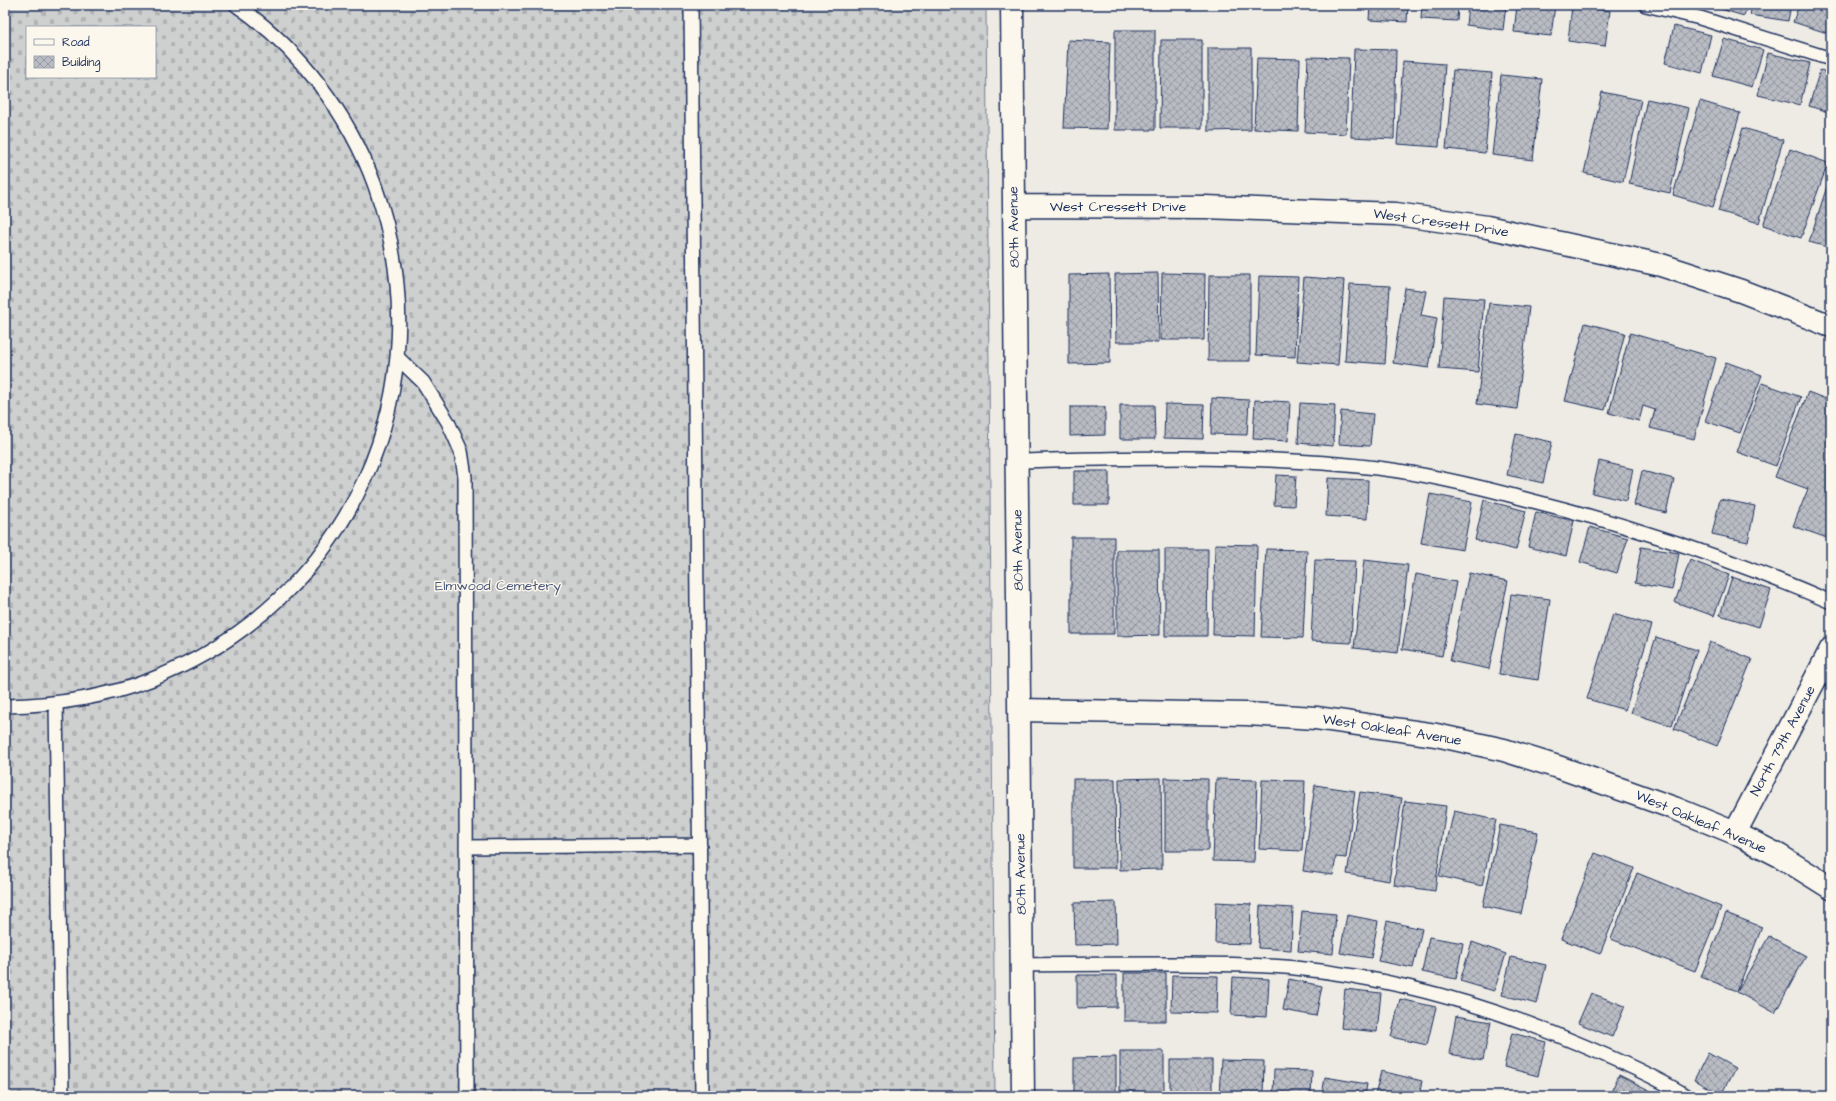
<svg xmlns="http://www.w3.org/2000/svg" width="1836" height="1101" viewBox="0 0 1836 1101" font-family="'Architects Daughter',sans-serif">
<defs>
<pattern id="cemetery-stones" width="16" height="16" patternUnits="userSpaceOnUse"><rect width="16" height="16" fill="#cecfcf"/><path d="M2 7V4a2 2 0 0 1 4 0v3zM10 15v-3a2 2 0 0 1 4 0v3z" fill="#b0b2b4"/></pattern>
<pattern id="building-cross-hatch" width="8" height="8" patternUnits="userSpaceOnUse"><rect width="8" height="8" fill="#b9bcc3"/><path d="M0 0l8 8M0 8l8-8" fill="none" stroke="#9699a2"/></pattern>
</defs>
<rect width="100%" height="100%" fill="#eeebe4"/>
<filter id="ink" filterUnits="userSpaceOnUse"><feTurbulence type="fractalNoise" baseFrequency=".025" numOctaves="2"/><feDisplacementMap in="SourceGraphic" scale="8" xChannelSelector="R" yChannelSelector="G"/><feConvolveMatrix kernelMatrix="1 2 1 2 8 2 1 2 1" color-interpolation-filters="sRGB"/></filter>
<g filter="url(#ink)">
<path fill="url(#cemetery-stones)" stroke="#747f96" fill-rule="evenodd" d="M5,5H986L995,1096H5ZM27,27H155V77H27Z"/>
<path fill="url(#building-cross-hatch)" stroke="#1b2f5e" d="M1370,5H1408L1407,22L1369,20Z
M1422,5H1458L1457,21L1421,19Z
M1468,5H1506L1503,30L1466,25Z
M1517,5H1555L1551,36L1514,32Z
M1707,5H1747L1744,16Z
M1752,5H1791L1788,21L1750,15Z
M1799,5H1831V22L1827,33L1793,22Z
M1572,6L1610,11L1605,46L1568,41Z
M1674,26L1711,35L1702,73L1665,63Z
M1115,30H1155V130H1115Z
M1724,39L1763,50L1752,87L1713,76Z
M1068,40L1110,42L1107,129L1064,128Z
M1161,40H1202V128H1160Z
M1208,48H1251V130L1208,131Z
M1354,49L1396,50L1394,139L1351,137Z
M1768,53L1810,63L1800,105L1758,95Z
M1308,57L1349,58L1346,134L1305,132Z
M1257,58L1300,59L1298,131L1254,129Z
M1403,61L1445,64L1439,147L1397,144Z
M1453,70L1492,73L1485,153L1446,149Z
M1820,70L1831,73V113L1809,106Z
M1501,75L1542,79L1533,160L1492,155Z
M1602,92L1641,100L1623,182L1584,173Z
M1647,99L1689,108L1670,193L1629,184Z
M1700,101L1740,113L1713,207L1673,195Z
M1743,128L1783,140L1759,223L1718,211Z
M1790,149L1828,163L1801,238L1763,225Z
M1831,174V248L1809,242Z
M1158,273L1159,342H1116L1115,274Z
M1162,273L1205,274L1204,340H1161Z
M1109,274L1110,363L1069,364V275Z
M1209,275H1250V361H1208Z
M1259,276L1298,277L1295,357L1256,355Z
M1304,277L1344,280L1338,365L1297,362Z
M1350,284L1390,286L1385,364L1345,361Z
M1405,288L1426,291L1421,315L1437,318L1429,368L1393,363Z
M1444,296L1484,299L1478,372L1439,369Z
M1489,303L1529,307L1517,409L1477,404Z
M1585,323L1625,333L1605,410L1565,401Z
M1630,333L1716,358L1694,439L1650,428L1655,410L1643,406L1639,421L1609,413Z
M1726,362L1762,375L1740,433L1705,421Z
M1762,383L1801,397L1776,466L1737,452Z
M1808,392L1831,401V535L1830,539L1793,526L1808,489L1775,477Z
M1212,398L1249,400L1247,435L1211,434Z
M1255,400L1290,402L1288,441L1253,439Z
M1300,403L1335,405L1333,446L1298,443Z
M1165,404L1204,405L1203,439L1164,438Z
M1120,405H1154L1155,439H1120Z
M1070,407H1105V435L1070,436Z
M1341,411L1373,414L1370,446L1339,444Z
M1516,434L1552,442L1543,483L1507,475Z
M1599,461L1633,469L1626,501L1592,493Z
M1074,471H1109V505H1074Z
M1642,471L1674,479L1666,513L1634,505Z
M1276,475L1296,476L1294,506L1274,505Z
M1328,478L1368,480L1367,519L1326,516Z
M1430,494L1472,502L1463,550L1421,543Z
M1720,499L1755,506L1748,542L1712,534Z
M1484,500L1526,511L1516,550L1475,540Z
M1536,512L1574,521L1566,556L1528,547Z
M1590,527L1628,538L1617,573L1580,562Z
M1071,537H1114V634H1071Z
M1215,544L1257,545L1255,636L1213,635Z
M1641,547L1679,553L1672,590L1635,583Z
M1165,549H1208L1207,636H1165Z
M1266,549L1307,550L1303,638L1261,637Z
M1117,550H1159L1160,635L1117,636Z
M1315,560L1355,561L1351,643L1311,641Z
M1364,560L1408,565L1398,653L1354,648Z
M1690,560L1729,575L1714,616L1675,602Z
M1469,573L1508,581L1489,669L1450,661Z
M1416,574L1456,582L1442,656L1402,649Z
M1732,577L1771,590L1759,627L1720,615Z
M1511,594L1550,599L1538,680L1499,674Z
M1613,614L1652,625L1625,710L1587,699Z
M1656,637L1697,650L1672,726L1631,713Z
M1710,642L1752,659L1717,746L1674,729Z
M1161,778L1162,869L1120,870L1119,779Z
M1165,778L1208,779V851H1165Z
M1073,779H1115L1116,868H1073Z
M1216,779L1257,780L1254,862L1213,861Z
M1262,780L1305,781L1302,851L1259,849Z
M1315,785L1355,791L1346,858L1336,857L1333,875L1303,871Z
M1360,792L1402,798L1389,881L1347,874Z
M1405,801L1446,806L1435,891L1394,885Z
M1454,811L1496,820L1482,886L1439,876Z
M1500,825L1538,832L1521,914L1483,906Z
M1595,853L1634,868L1600,954L1561,939Z
M1637,873L1721,907L1695,971L1611,939Z
M1116,902L1117,944L1075,945L1074,903Z
M1216,902L1251,904L1250,944L1215,943Z
M1260,906L1293,908L1291,950L1258,948Z
M1302,911L1336,914L1333,954L1298,951Z
M1726,913L1762,927L1737,991L1701,977Z
M1347,915L1378,921L1371,958L1340,953Z
M1387,921L1422,929L1413,968L1378,961Z
M1769,936L1806,956L1775,1013L1737,992Z
M1429,937L1463,943L1456,979L1422,972Z
M1472,942L1506,954L1494,991L1460,981Z
M1511,957L1546,965L1537,1004L1502,995Z
M1124,973H1166V1021H1124Z
M1077,975H1117V1007L1077,1008Z
M1172,975L1218,976L1217,1013L1171,1012Z
M1233,977L1269,979L1267,1017L1231,1015Z
M1289,979L1322,986L1316,1016L1283,1010Z
M1345,989L1381,993L1377,1032L1341,1028Z
M1591,993L1625,1006L1612,1037L1578,1023Z
M1400,999L1436,1007L1427,1045L1391,1037Z
M1456,1016L1491,1022L1483,1060L1449,1054Z
M1512,1033L1546,1042L1538,1076L1504,1067Z
M1120,1051H1164V1096H1120Z
M1708,1053L1735,1068L1721,1095L1694,1080Z
M1116,1057V1096H1074V1058Z
M1170,1060H1212V1096H1170Z
M1221,1060L1264,1061L1263,1096H1219Z
M1274,1070L1312,1071L1311,1096H1273Z
M1381,1071L1422,1081L1419,1096H1375Z
M1619,1075L1651,1091L1649,1096H1609Z
M1325,1077L1367,1084L1365,1096H1322Z"/>
<g fill="none" stroke-linecap="round" stroke-linejoin="round">
<defs>
<path id="service" d="M691,5L702,1096
M1646,5L1700,18L1831,59
M398,358L423,382L448,422L461,451L465,477L467,1096
M1017,461C1138,458 1256,454 1377,468C1427,474 1477,486 1525,499C1630,525 1732,559 1831,602
M56,703L62,1096
M5,706C54,705 104,698 150,680C350,602 447,388 375,186C349,114 299,48 236,5
M466,847L700,845
M1021,965C1073,964 1125,964 1177,964C1216,964 1256,964 1295,968C1395,978 1491,1006 1584,1046C1619,1061 1654,1076 1687,1096"/>
<path id="minor" d="M1012,5L1023,1096
M1014,206L1205,207L1396,214L1487,227L1661,265L1741,291L1831,326
M1019,710L1246,714L1316,718L1436,735L1504,750L1561,768L1674,808L1735,833L1780,856L1831,888
M1735,833L1831,649"/>
</defs>
<use href="#service" stroke="#1b2f5e" stroke-width="16"/>
<use href="#minor" stroke="#1b2f5e" stroke-width="25"/>
<use href="#service" stroke="#fbf7ec" stroke-width="13"/>
<use href="#minor" stroke="#fbf7ec" stroke-width="22"/>
</g>
</g>
<g text-anchor="middle" dominant-baseline="central" stroke-width="3" stroke-linejoin="round" paint-order="stroke">
<g font-size="14" fill="#1b2f5e" stroke="#fbf7ec">
<text x="1118" y="207">West Cressett Drive</text>
<text transform="translate(1441 223) rotate(8)">West Cressett Drive</text>
<text transform="translate(1014 227) rotate(-91)">80th Avenue</text>
<text transform="translate(1018 550) rotate(-91)">80th Avenue</text>
<text transform="translate(1392 730) rotate(9)">West Oakleaf Avenue</text>
<text transform="translate(1783 741) rotate(-62)">North 79th Avenue</text>
<text transform="translate(1701 822) rotate(23)">West Oakleaf Avenue</text>
<text transform="translate(1021 874) rotate(-91)">80th Avenue</text>
</g>
<g font-size="14" fill="#48577a" stroke="#fbf7ec">
<text x="498" y="586">Elmwood Cemetery</text>
</g>
</g>
<rect width="1836" height="1101" fill="none" stroke="#fbf7ec" stroke-width="20"/>
<rect x="10" y="10" width="1816" height="1081" fill="none" stroke="#1b2f5e" stroke-width="1.5" filter="url(#ink)"/>
<rect x="26" y="26" width="130" height="52" fill="#fbf7ec" stroke="#a1a7b3"/>
<rect x="34" y="39" width="20" height="6" fill="#fbf7ec" stroke="#a1a7b3"/>
<text x="62" y="46" font-size="12" fill="#1b2f5e">Road</text>
<rect x="34" y="56" width="20" height="12" fill="url(#building-cross-hatch)" stroke="#a1a7b3"/>
<text x="62" y="66" font-size="12" fill="#1b2f5e">Building</text>
</svg>
